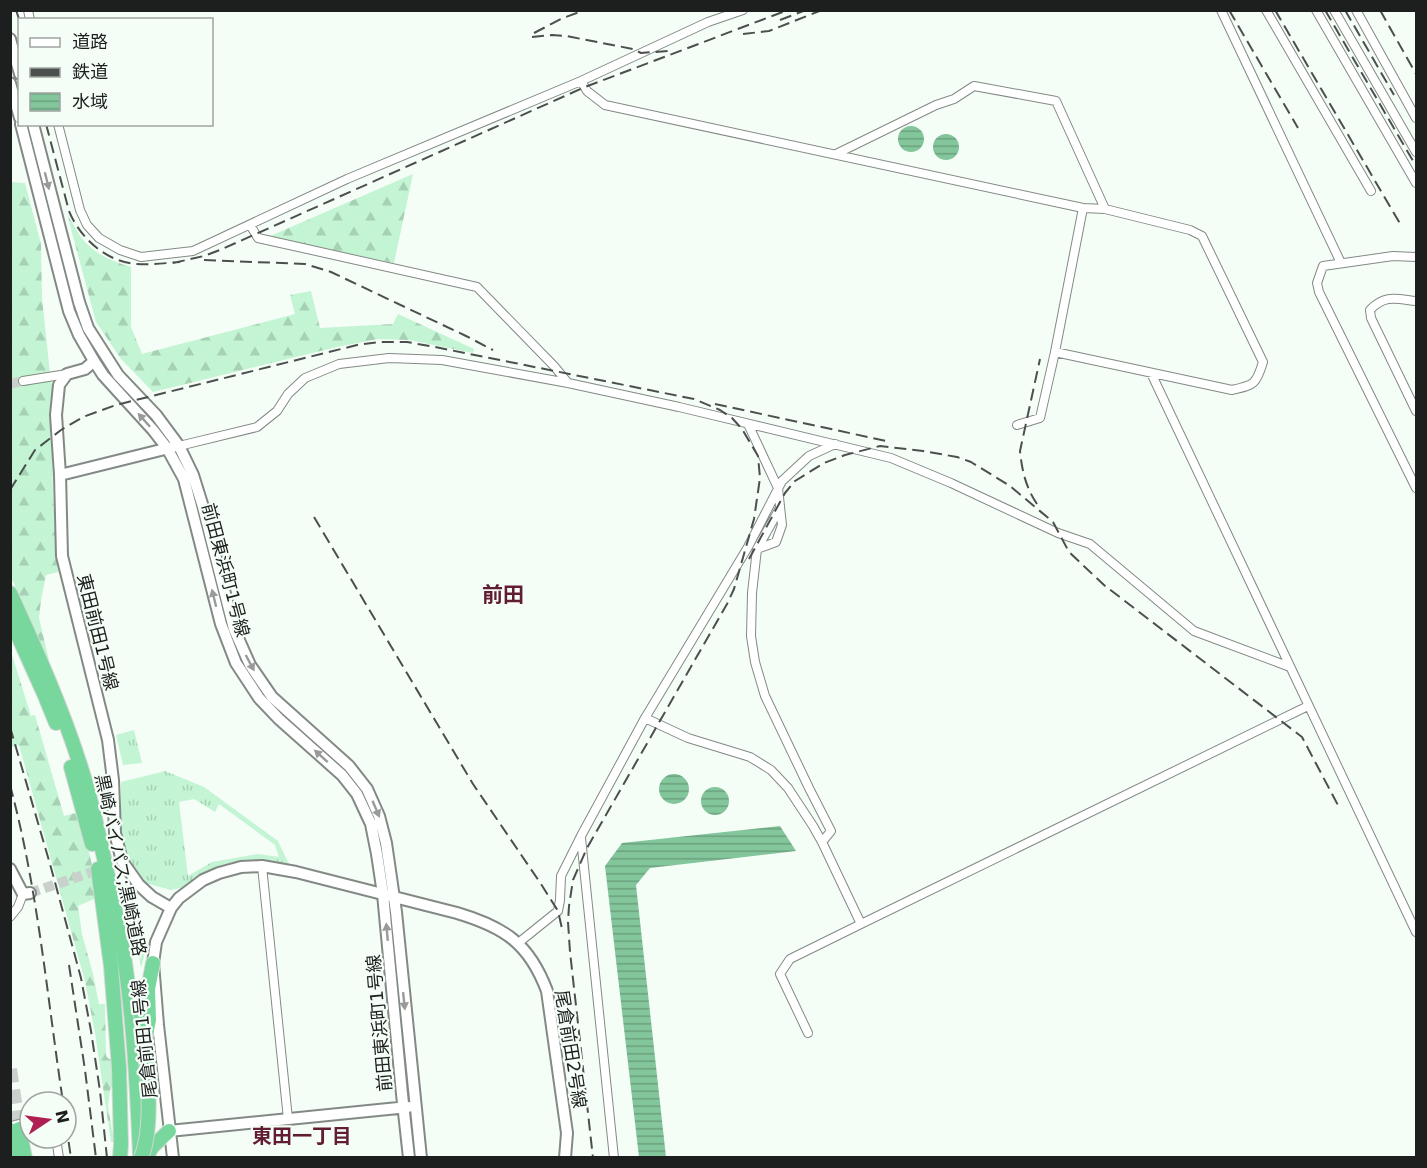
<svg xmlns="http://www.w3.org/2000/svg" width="1427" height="1168" viewBox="0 0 1427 1168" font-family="'DejaVu Sans','Noto Sans JP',sans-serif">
<defs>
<pattern id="grass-tufts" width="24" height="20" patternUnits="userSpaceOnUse" patternTransform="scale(1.5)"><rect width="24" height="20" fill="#c3f4d3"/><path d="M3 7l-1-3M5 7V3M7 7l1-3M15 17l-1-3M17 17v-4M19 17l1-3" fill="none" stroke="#a7d1b5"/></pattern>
<pattern id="forest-firs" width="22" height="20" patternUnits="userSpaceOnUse" patternTransform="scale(1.5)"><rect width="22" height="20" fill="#c3f4d3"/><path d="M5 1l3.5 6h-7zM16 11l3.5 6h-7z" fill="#a7d1b5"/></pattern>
<pattern id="water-rules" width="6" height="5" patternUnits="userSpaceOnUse" patternTransform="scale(1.5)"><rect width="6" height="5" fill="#83c69b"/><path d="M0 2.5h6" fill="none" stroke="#6ba07e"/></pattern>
</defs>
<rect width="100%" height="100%" fill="#f5fdf7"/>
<path fill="url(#grass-tufts)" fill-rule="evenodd" d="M134,730L142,763L123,765L116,735Z
M165,771L204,787L278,841L289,864L261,859L232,862L218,866L180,888L171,890L145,883L136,873L124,847L121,831V782ZM194,799L215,812L219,804L275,845L279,857L258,854L212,862L188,876L179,802Z
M125,881L134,894L146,949L141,968Z"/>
<path fill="url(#forest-firs)" d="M413,174L394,263L268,237Z
M10,182L25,183L41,244L42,298L51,383L53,385C53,447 49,511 62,571L46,575L41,600L39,618L51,669L11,577L10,344H12Z
M67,214C73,223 78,234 85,242C98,256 115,262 131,267V327L142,354L295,314L290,295L311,291L320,328L393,324L398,314L474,349L473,353L409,340L378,339L337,347L153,392L121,359L96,322Z
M10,648L31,716L35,715L64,816L79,812L95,877L98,897L78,906L82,934L93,974L99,1004H105L106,1056L109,1059L113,1060L114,1081L110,1090L108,1106L114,1142H111L95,1033L85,981L19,745L11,747Z"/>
<path fill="url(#water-rules)" d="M898 139a13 13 0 1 1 26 0a13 13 0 1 1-26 0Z
M933 147a13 13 0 1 1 26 0a13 13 0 1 1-26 0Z
M659 789a15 15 0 1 1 30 0a15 15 0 1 1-30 0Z
M701 801a14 14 0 1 1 28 0a14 14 0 1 1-28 0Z
M780,826L796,851L650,868L636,885L666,1157H639L605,866L622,843Z"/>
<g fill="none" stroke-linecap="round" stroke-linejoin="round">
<path stroke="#cad1cc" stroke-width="10" stroke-dasharray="10 5" stroke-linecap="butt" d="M10,384L23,381
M30,893L116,864"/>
<path stroke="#cad1cc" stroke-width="14" stroke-dasharray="14 7" stroke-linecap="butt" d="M10,1069L19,1129"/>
<defs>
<path id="street" d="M28,10L30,20
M1221,10L1341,263
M1266,10L1371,191
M1316,10L1416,183
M1334,10L1416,152
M1356,10L1416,118
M581,81L587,91L605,105L1083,208L1105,209L1190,230L1202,236L1263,362C1256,385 1254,385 1232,390L1055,352L1083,208
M58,124L80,210L87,225L99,238L120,250L141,257L193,251L347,179L581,81L708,22L743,10
M836,154L936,105L954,99L974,86L1056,101L1105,209
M250,225L258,238L477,287L554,366L568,383
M1416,257L1393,256L1323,266L1317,283L1319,292L1416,488
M1416,301C1397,299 1385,294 1370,310L1371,318L1416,411
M1151,373L1416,932
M23,381L67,374
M748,424L778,488L782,525L776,542L757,549
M1017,425L1040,418L1055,352
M179,446L257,427L277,411L288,394L305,378L339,364L389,358L442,360L568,383L679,407L891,458L951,483L1058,533L1090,544L1194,631L1290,667
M780,508L757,549L752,593L751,636L755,662L765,696L809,788L831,831L822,842
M645,718L688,738L750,757L771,770L788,788L813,826L822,842L861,924L1308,706
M581,838L614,1158
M262,866L288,1119
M10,917L18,907L23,894
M517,944L558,911L560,900L561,876L581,836L645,718L748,547L782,481L809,456L835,444
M808,1033L780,974L790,959L861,924
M15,1125L30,1122
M56,1138L59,1158"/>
<path id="secondary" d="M10,39L20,74
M10,83L20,118
M21,124L69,311L79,335L94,361L103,375L153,430L167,448L184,479L221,624L236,663L259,698L279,719L342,775L357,794L371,824L377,854L383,894L402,1094L409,1158
M33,124L79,302L88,328L118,375L156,415L179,446L193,475L203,507L234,629L250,665L272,697L349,766L367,789L379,816L386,843L396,912L421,1158
M94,361L85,369L67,374L59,385L56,415L60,475L62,556L108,740L113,780L115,833L122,861L139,885L152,897L171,908
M60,475L173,447
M10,869L23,894L30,893
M169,1131L408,1107
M173,1158L158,1025L153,963L156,942L171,908L179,898L203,880L219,873L241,867L262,866L296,872L457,913C504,927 529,943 547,991L567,1133L565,1158"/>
<path id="highway" d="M10,593C37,652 64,712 83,774C93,805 99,836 106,867C112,897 119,926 124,956C134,1022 137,1089 140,1155
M10,618L45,696L56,723
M71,767L92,844
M98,869L111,966L119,1067
M145,1039L149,1020L148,989L153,963
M19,1129L25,1158
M10,1130L15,1158
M146,1158L152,1147L169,1131"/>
</defs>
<use href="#street" stroke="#838a85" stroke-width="10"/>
<use href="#secondary" stroke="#838a85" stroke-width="14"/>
<use href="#highway" stroke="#d6d7d6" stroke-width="16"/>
<use href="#street" stroke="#fff" stroke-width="8"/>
<use href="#secondary" stroke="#fff" stroke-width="10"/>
<use href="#highway" stroke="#77d79c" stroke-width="14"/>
<path stroke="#4b4f4d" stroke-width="2" stroke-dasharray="12 6" stroke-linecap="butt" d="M16,10L20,22
M1229,10L1298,128
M1275,10L1402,227
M1325,10L1416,166
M1345,10L1394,95
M1380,10L1416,74
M780,20L806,10
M534,33L563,18L585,10
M743,34L769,31L822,10
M532,37L552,35L566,36L633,49L641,53L668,51
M46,124L69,211C80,238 106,262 137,264C151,265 166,263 180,262
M204,260L305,264L331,272L466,336L493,350
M173,263L204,256L220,250L585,87L788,10
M715,404L891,442
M10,490L35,450L61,430L83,417L116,405L357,345L379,342H407L435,347L694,399L720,410L732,418L742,429L758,456L760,478L754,519L734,589L727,604L587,848L573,880L569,906L568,922L570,952L593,1158
M1037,504C1026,488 1022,471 1020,451L1040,359
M314,517L473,784L541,884L558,911L563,933
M749,559L785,493L795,481L824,463L845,455L880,446L923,451L957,457L971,462L1010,486L1053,522L1069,552L1104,585L1302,737L1340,809
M10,727L50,864L81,978L91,1031L100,1091L107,1158
M10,785C38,889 47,996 63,1102
M69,965L85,1070L96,1158
M66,1124L71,1158"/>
<defs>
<path id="highway-bridge" d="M119,1067L121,1144L120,1158
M141,1158C156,1122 145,1053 141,1015"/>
</defs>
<use href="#highway-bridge" stroke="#d6d7d6" stroke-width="16" stroke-linecap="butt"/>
<use href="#highway-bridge" stroke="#77d79c" stroke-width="14"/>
</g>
<defs><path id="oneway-solid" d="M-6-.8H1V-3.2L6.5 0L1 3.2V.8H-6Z" transform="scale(1.5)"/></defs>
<g fill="#999a9a">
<use href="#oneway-solid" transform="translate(47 181) rotate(76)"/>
<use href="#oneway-solid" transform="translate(144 420) rotate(-132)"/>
<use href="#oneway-solid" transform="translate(214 598) rotate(-104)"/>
<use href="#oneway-solid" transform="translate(250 663) rotate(62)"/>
<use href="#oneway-solid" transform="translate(321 756) rotate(-138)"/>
<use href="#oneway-solid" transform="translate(376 809) rotate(67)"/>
<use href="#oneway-solid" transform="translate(387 932) rotate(-95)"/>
<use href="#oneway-solid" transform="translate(404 1001) rotate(84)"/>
</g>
<g text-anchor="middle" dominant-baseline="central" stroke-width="4.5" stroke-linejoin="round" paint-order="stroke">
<g font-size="18" fill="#1d1f1e" stroke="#f5fdf7">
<text transform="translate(226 570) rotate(75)">前田東浜町1号線</text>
<text transform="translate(98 632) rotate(76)">東田前田1号線</text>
<text transform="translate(121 865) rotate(78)">黒崎バイパス;黒崎道路</text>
<text transform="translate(379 1023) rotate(-95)">前田東浜町1号線</text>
<text transform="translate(144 1039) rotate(-96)">尾倉前田1号線</text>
<text transform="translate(571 1049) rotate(81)">尾倉前田2号線</text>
</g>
<g font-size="20" font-weight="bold" fill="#611d32" stroke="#f5fdf7">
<text x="302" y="1136">東田一丁目</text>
</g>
<g font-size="21" font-weight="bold" fill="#611d32" stroke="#f5fdf7">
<text x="503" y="595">前田</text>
</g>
</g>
<rect width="1427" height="1168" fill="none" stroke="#1d1f1e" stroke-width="24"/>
<rect x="18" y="18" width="195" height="108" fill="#f5fdf7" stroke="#9fa4a0" stroke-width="1.5"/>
<rect x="30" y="38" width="30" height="9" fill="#ffffff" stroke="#9fa4a0" stroke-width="1.5"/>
<text x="72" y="48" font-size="18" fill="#1d1f1e">道路</text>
<rect x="30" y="68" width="30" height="9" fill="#4b4f4d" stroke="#9fa4a0" stroke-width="1.5"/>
<text x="72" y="78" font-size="18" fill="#1d1f1e">鉄道</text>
<rect x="30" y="93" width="30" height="18" fill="url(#water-rules)" stroke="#9fa4a0" stroke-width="1.5"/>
<text x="72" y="108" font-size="18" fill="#1d1f1e">水域</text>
<g transform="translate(48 1120) rotate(77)"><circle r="28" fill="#f5fdf7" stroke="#9fa4a0" stroke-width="1.5"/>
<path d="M0-4.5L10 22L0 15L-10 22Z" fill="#af1f54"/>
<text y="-9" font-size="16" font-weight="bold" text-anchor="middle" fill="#1d1f1e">N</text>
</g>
</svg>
